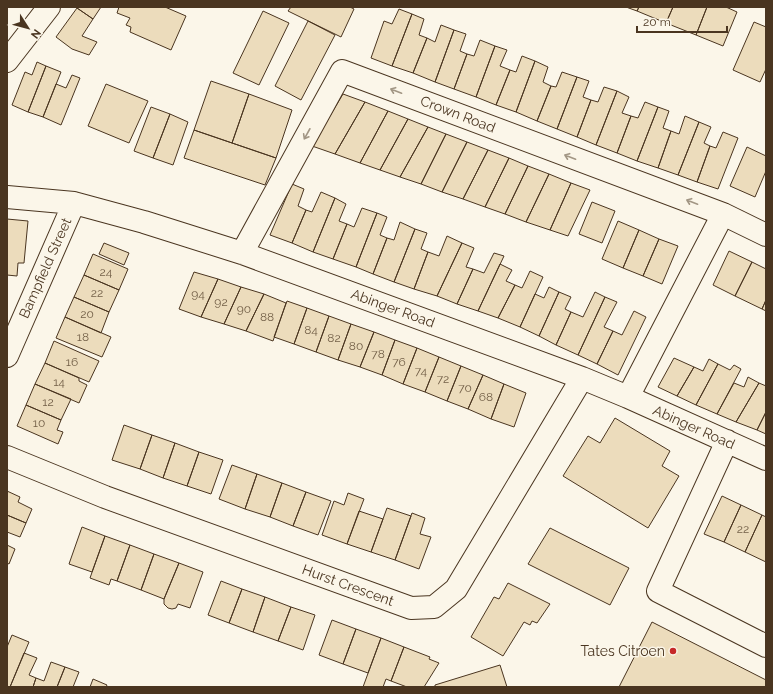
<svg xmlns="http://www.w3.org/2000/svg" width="773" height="694" viewBox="0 0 773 694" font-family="Raleway,sans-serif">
<rect width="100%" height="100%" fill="#fbf6e9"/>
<path fill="#ecdcbc" stroke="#4a3520" d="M78,7H101L93,19L77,8Z
M119,7H165L186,16L171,50L130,32L131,27L126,25L130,18L117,13Z
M291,7H350L354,9L341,37L288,11Z
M626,7H639L637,11Z
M639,7H673L666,23L637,11Z
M673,7H707L696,35L666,23Z
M707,7H726L737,12L723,46L696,35Z
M77,8L93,19L82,36L97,42L89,55L72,49L56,37Z
M399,9L412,14L392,66L371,58L384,21L392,24Z
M263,11L289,23L259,85L233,73Z
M412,14L424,19L419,35L427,38L413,73L392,66Z
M308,21L335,35L301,100L275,86Z
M754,22L766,27V69L760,82L733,70Z
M441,25L454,30L435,82L413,73L427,38L435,42Z
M454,30L466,34L460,51L467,54L454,89L435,82Z
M480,40L495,46L476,97L454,89L467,54L474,56Z
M495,46L507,50L500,66L510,70L496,105L476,97Z
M522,56L535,61L516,112L496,105L510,70L516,72Z
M535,61L548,67L543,82L551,86L537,121L516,112Z
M37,62L46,66L28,112L12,105L25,72L32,75Z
M46,66L61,72L43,117L28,112Z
M562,72L577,77L557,129L537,121L551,86L556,87Z
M72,75L80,78L61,125L43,117L56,84L66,88Z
M577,77L589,81L583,97L591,100L577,137L557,129Z
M211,81L249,94L232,143L194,130Z
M106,84L148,101L129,143L88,126Z
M604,87L617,91L596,145L577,137L591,100L598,102Z
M617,91L629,97L622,113L631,116L617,153L596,145Z
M249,94L292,110L276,158L232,143Z
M343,94L365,102L335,154L312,146Z
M365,102L388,111L360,163L335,154Z
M645,102L658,107L637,161L617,153L631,116L638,118Z
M151,107L170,114L153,158L134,151Z
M658,107L669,111L663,128L671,131L658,168L637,161Z
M388,111L408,119L380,170L360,163Z
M170,114L188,122L173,165L153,158Z
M685,116L699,122L678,175L658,168L671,131L679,134Z
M408,119L428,127L400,177L380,170Z
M699,122L711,127L704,143L710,146L697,182L678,175Z
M428,127L446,134L421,184L400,177Z
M194,130L276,158L265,185L184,158Z
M723,132L738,138L718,189L697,182L710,146L716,148Z
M446,134L467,142L442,192L421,184Z
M467,142L488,150L463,199L442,192Z
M747,147L766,156V171L755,197L730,186Z
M488,150L509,158L485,207L463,199Z
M509,158L528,166L505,214L485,207Z
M528,166L549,174L526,222L505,214Z
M549,174L571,183L550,230L526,222Z
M571,183L590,190L568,236L550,230Z
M292,184L304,189L298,206L306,210L292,243L270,235Z
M321,192L335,198L313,252L292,243L306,210L312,212Z
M335,198L346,204L339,221L347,224L333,259L313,252Z
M592,202L615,211L602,243L579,234Z
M362,208L377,213L356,267L333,259L347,224L354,227Z
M377,213L387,217L380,235L387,238L373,274L356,267Z
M7,219L28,221L24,263H18L17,276L7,275Z
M618,221L639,230L623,268L602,259Z
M400,222L415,229L394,282L373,274L387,238L394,240Z
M415,229L427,233L421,249L428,252L414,289L394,282Z
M639,230L659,239L643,276L623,268Z
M447,236L462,243L437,296L414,289L428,252L439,256Z
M659,239L678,246L662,284L643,276Z
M104,243L129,253L124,265L99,254Z
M462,243L474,248L466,267L473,269L457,304L437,296Z
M729,251L752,262L735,296L713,285Z
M494,253L504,256L478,311L457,304L473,269L484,273Z
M93,254L128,269L119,290L84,275Z
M752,262L766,269V300L762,309L735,296Z
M500,264L512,270L506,281L515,285L498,318L478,311Z
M530,271L543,277L520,327L498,318L515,285L522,288Z
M194,272L218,279L201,317L179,309Z
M84,275L119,290L109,312L74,297Z
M218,279L241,287L224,324L201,317Z
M241,287L264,294L246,331L224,324Z
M549,287L559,292L539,336L520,327L535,294L544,298Z
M559,292L571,297L565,309L571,312L556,345L539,336Z
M595,292L605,297L578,355L556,345L571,312L583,317Z
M264,294L286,303L273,341L246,331Z
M74,297L109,312L101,333L65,317Z
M605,297L617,302L604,327L613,331L597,364L578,355Z
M766,300V311L762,309Z
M287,301L307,308L294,344L274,337Z
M307,308L329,316L316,352L294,344Z
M634,311L646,317L618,375L597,364L613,331L622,335Z
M329,316L351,324L338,360L316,352Z
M65,317L111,337L102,357L56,338Z
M351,324L374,332L360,367L338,360Z
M374,332L395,340L382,375L360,367Z
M395,340L417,348L403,384L382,375Z
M54,341L99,361L89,382L45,363Z
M417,348L439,357L425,392L403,384Z
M439,357L461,366L447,401L425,392Z
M674,358L694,367L677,396L658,387Z
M709,359L718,364L696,405L677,396L694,367L703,371Z
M45,363L79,378V381L87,385L79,403L35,384Z
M718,364L730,370L734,365L741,369L717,414L696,405Z
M461,366L483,375L468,409L447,401Z
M483,375L504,384L491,419L468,409Z
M748,377L759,383L736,422L717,414L734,383L744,387Z
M759,383L766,386V412L757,430L736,422Z
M35,384L71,399L61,420L26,405Z
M504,384L526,393L514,427L491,419Z
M26,405L61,420L57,430L63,432L58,444L17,426Z
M766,412V434L757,430Z
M615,418L670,451L662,466L679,476L648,528L563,476L588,436L600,443Z
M124,425L152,435L140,469L112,460Z
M152,435L175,443L163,478L140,469Z
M175,443L199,452L187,486L163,478Z
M199,452L223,460L211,494L187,486Z
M232,465L257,474L245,509L219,499Z
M257,474L282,483L270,517L245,509Z
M282,483L306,492L293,526L270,517Z
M7,491L20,497L18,502L32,509L26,523L7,515Z
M306,492L331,501L318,535L293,526Z
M348,493L364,499L347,544L322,535L334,501L344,505Z
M722,496L741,505L724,542L704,534Z
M741,505L762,515L745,552L724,542Z
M387,508L411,516L395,560L371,552Z
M359,511L383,519L371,552L347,544Z
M412,513L425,518L420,534L431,537L419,569L395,560Z
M7,515L26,523L20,537L7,532Z
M762,515L766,517V562L745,552Z
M82,527L105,536L92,572L69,564Z
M550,528L629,568L610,605L528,564Z
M105,536L130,545L117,581L111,579L109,585L90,578Z
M7,545L15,549L9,564L7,563Z
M130,545L154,554L141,590L117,581Z
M154,554L179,563L164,599L141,590Z
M179,563L203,572L190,608L178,604L176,608L172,609L168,608L164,604V599Z
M221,581L242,589L229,623L208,615Z
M508,583L550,604L537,623L532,621L530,625L524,622L503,656L471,637L494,597L499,599Z
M242,589L265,597L253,632L229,623Z
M265,597L291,607L278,641L253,632Z
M291,607L315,615L303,650L278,641Z
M332,620L356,629L343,664L319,655Z
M652,622L766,680V687H619Z
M356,629L381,638L368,673L343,664Z
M12,635L29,642L10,687H7V647Z
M381,638L404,647L391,681L386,679L383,687H363Z
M404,647L430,657L429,659L439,663L424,687H407L391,681Z
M24,653L37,658L29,675L36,678L33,687H10Z
M51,662L65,667L57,687H33L36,678L44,681Z
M500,665L507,687H435V685Z
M65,667L79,672L73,687H57Z
M93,679L107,685L106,687H90Z"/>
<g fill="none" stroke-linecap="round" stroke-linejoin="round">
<defs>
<path id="minor" d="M7,61L49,7
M7,197L74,203L144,222L242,253L582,378L628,397L766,459
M242,253L342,71L723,214L766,235
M7,356L74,203
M628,397L723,214
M727,441L658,591L766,646
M7,457L105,497L411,608L434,607L456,589L582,378"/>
</defs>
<use href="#minor" stroke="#4a3520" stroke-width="24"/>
<use href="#minor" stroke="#fbf6e9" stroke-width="22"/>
</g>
<defs><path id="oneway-shaft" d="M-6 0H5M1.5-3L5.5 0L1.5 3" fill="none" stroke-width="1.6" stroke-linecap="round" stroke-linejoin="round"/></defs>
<g stroke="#a29684">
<use href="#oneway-shaft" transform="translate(396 91) rotate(-159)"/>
<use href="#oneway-shaft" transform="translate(307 134) rotate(119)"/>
<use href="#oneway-shaft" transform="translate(570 157) rotate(-159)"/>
<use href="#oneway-shaft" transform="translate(692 202) rotate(-159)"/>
</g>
<circle fill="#c62828" stroke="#fbf6e9" stroke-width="1.5" cx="673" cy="651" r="4"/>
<g text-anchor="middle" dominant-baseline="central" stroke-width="3" stroke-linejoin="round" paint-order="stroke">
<g font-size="12" fill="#725f47">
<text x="106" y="272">24</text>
<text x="97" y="293">22</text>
<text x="198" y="294">94</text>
<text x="221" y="302">92</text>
<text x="244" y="309">90</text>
<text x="87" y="314">20</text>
<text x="267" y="317">88</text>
<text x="311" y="330">84</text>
<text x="83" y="337">18</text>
<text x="334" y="338">82</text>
<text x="356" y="346">80</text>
<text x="378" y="354">78</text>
<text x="72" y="362">16</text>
<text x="399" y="362">76</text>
<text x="421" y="371">74</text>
<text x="443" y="379">72</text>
<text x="59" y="382">14</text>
<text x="465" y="388">70</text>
<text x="486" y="397">68</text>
<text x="48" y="402">12</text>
<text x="39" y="423">10</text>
<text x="743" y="529">22</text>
</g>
<g font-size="14" fill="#4a3520" stroke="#fbf6e9">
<text transform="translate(458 114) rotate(21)">Crown Road</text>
<text transform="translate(45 268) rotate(-66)">Bampfield Street</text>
<text transform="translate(393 308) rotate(20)">Abinger Road</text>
<text transform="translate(694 427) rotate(24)">Abinger Road</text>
<text transform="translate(348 585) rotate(20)">Hurst Crescent</text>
</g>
<g font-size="14" fill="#4a3520" stroke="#fbf6e9" text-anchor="end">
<text x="665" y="651">Tates Citroen</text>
</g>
</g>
<rect width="773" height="694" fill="none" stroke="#4a3520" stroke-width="16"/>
<g transform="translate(28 28) rotate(126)" stroke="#fbf6e9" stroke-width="3" paint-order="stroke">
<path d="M0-3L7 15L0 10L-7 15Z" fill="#4a3520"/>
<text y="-6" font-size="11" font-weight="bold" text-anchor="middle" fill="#4a3520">N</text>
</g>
<path d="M637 26v6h90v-6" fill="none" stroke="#4a3520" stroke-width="2"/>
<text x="643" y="26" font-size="12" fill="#4a3520" stroke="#fbf6e9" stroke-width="3" paint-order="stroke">20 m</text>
</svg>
